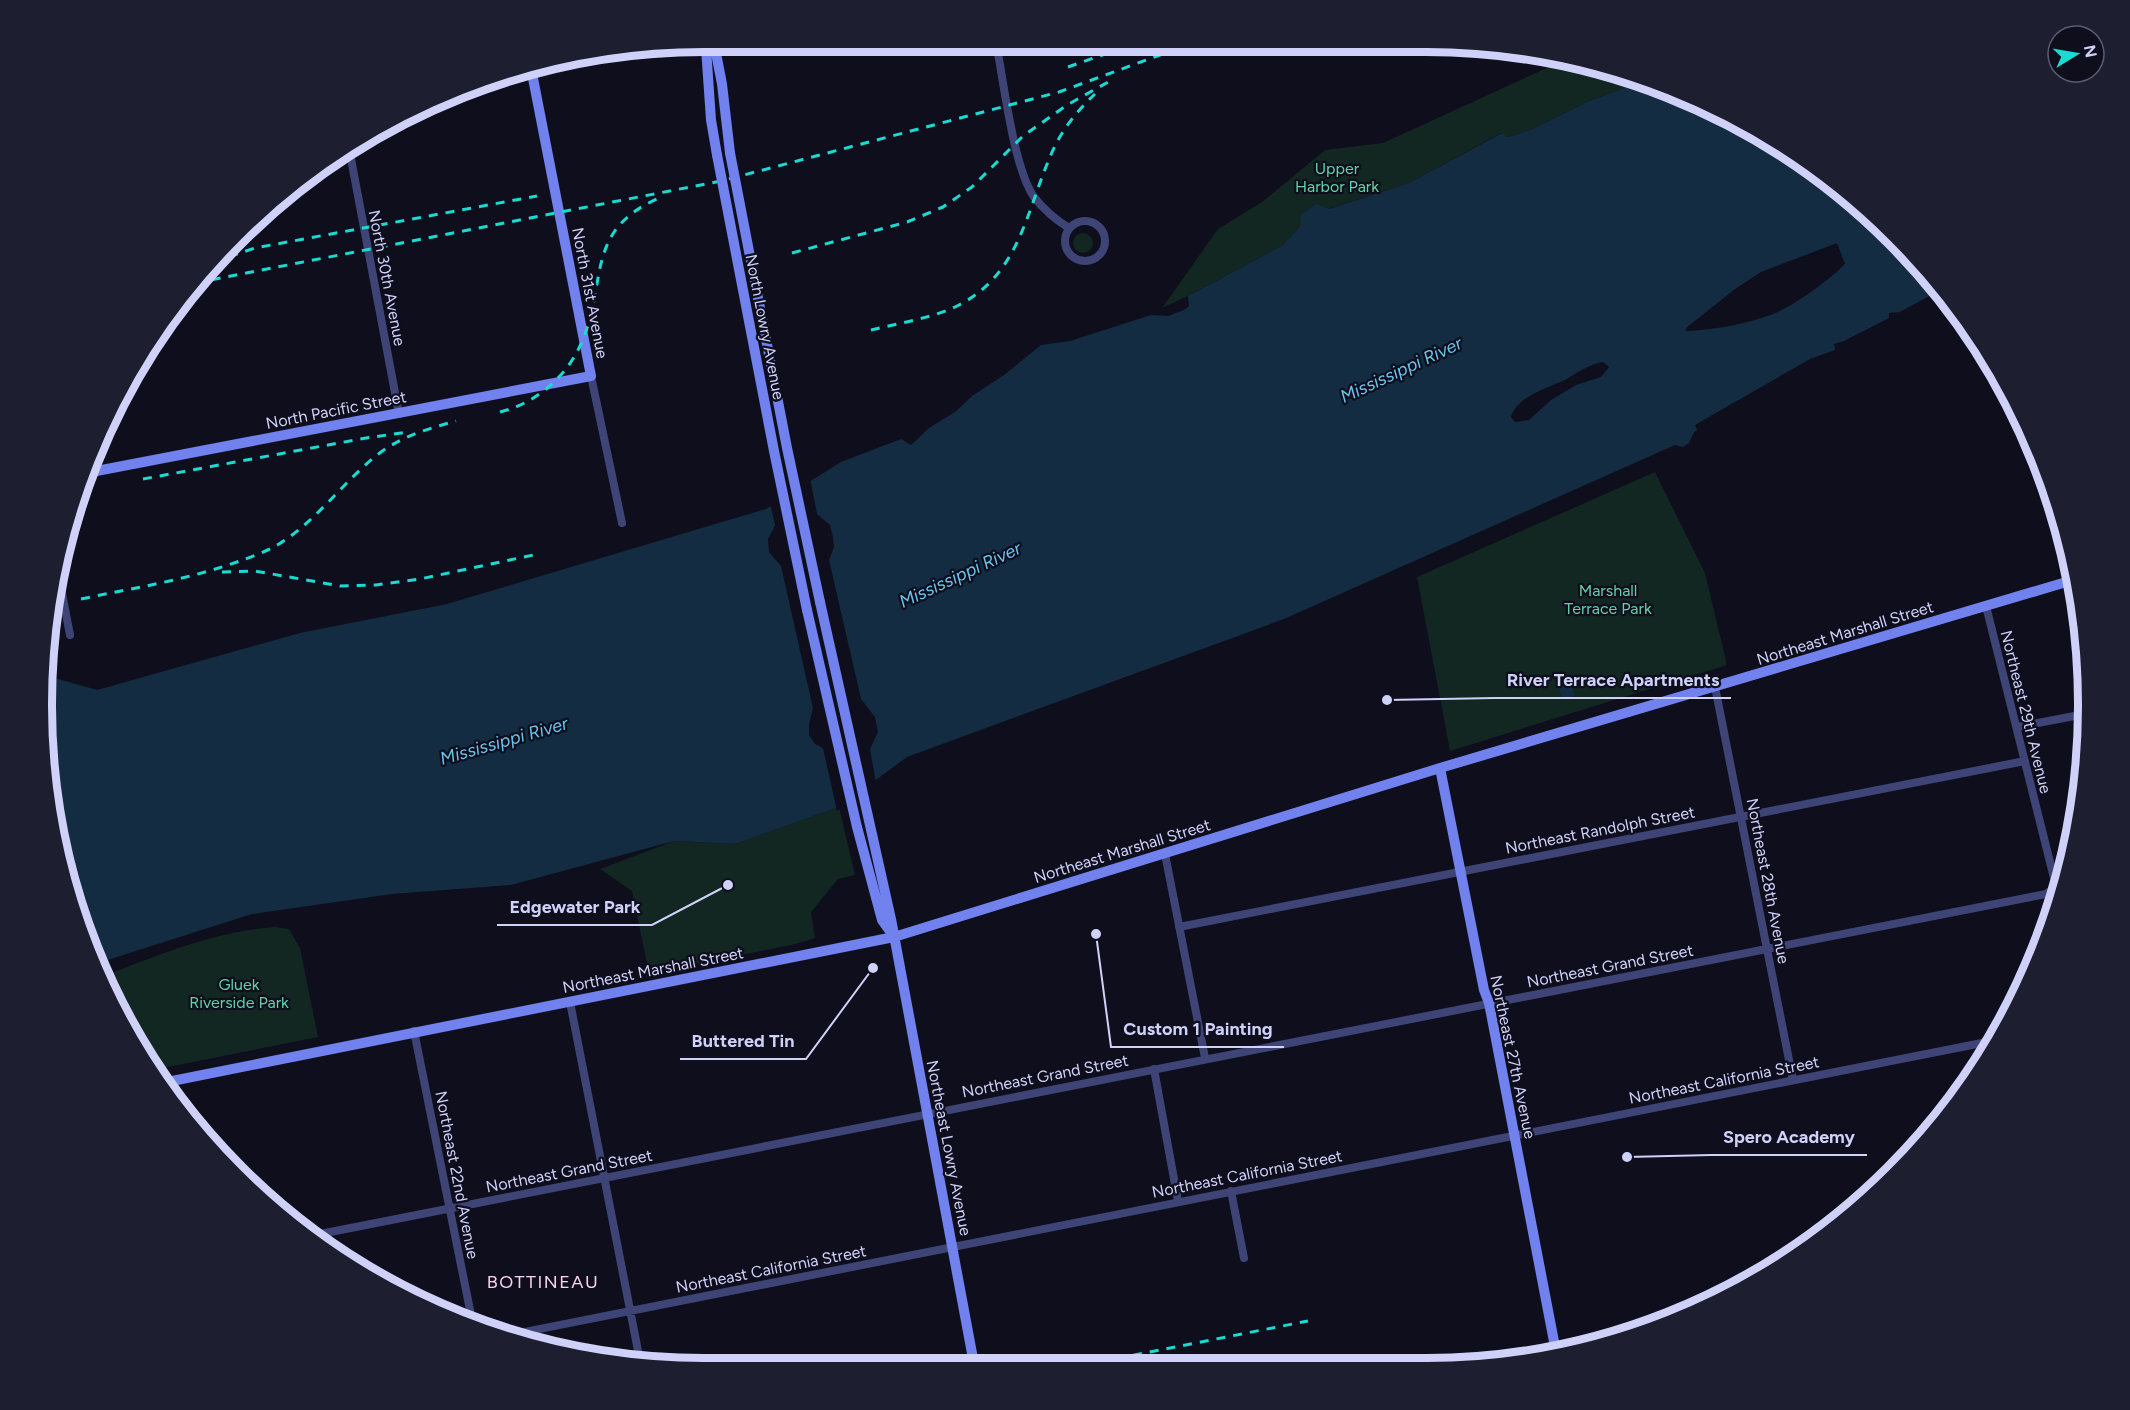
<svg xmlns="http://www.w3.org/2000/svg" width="2130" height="1410" viewBox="0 0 2130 1410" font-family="Figtree,sans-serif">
<rect width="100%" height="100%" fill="#0e0e1d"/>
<path fill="#122622" d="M1564,60L1646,80L1587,102L1530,130L1508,137L1501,133L1409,183L1328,209L1301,225L1283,245L1188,296L1162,308L1218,229L1262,202L1325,150L1383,143Z
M1073 243a10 10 0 1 1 20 0a10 10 0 1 1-20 0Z
M1655,472L1705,573L1727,665L1450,751L1417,577Z
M839,807L855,875L838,879L811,912L815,938L792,945L649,973L632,891L600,869L674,841L735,844Z
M275,927L289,929L300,948L318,1037L153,1070L131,1036L101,977C158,955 215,931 275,927Z"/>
<path fill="#132c41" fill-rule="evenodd" d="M1646,80L1718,110L1862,207L1940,290L1900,312L1889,313V318L1844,341L1834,344L1835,350L1810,359L1695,425L1697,430L1694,432L1689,443L1683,447L1675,445L1284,619L907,757L839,807L735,844L674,841L511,885L392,894L252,914L95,964L55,835L44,675L97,690L300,633L447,604L766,509L841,462L901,439L911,445L929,428L955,412L972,396L1004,375L1041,345L1070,341L1151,315L1168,316L1184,310L1189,306L1188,296L1283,245L1301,225V215L1316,204L1329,209L1409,183L1502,133L1508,137L1530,130L1587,102ZM1837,243L1845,264C1828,281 1795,305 1773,314C1747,324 1714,330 1686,331V328L1735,289L1761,272ZM1603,362L1609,367L1601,377L1576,385L1551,400L1529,420L1515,422L1511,417C1517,396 1548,388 1565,380C1579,372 1587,365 1603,362Z
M1569,675L1575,696L1562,699L1556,678Z"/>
<path fill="#0e0e1d" d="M810,478L817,514L830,525L833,538L834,547L829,560L861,699L875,717L878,732L870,749L876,783L837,811L823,748L815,744L809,735V724L813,708L781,566L769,552L768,539L775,525L770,503Z"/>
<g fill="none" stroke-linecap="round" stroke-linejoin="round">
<path stroke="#3e4576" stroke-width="8" d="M997,48C1004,84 1014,169 1034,197C1044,210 1056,220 1069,228
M349,148L399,414
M1065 241a20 20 0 1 1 40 0a20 20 0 1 1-40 0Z
M591,376L622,523
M57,567L70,635
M1986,606L2058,894
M1715,687L1793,1080
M2017,727L2085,714
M1165,854L1205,1058
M1179,927L2025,761
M570,1002L640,1361
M414,1031L473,1325
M1154,1069L1178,1201
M1231,1191L1244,1258
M315,1235L2046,894L2061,883
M504,1336L1997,1040"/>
<path stroke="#7181ee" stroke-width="10" d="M706,48L711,120L717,155
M715,48L722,84L730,153
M86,473L591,376L531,68
M820,602L891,919L974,1364
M807,610L857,827L882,920L892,934
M1440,768L1484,990L1489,1003L1556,1352
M162,1083L894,937L1440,768L2073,580"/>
<path stroke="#1adbd1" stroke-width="3" stroke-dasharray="9 8" stroke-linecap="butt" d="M1068,67L1122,48
M792,253L907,222L943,207L972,187L1023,136L1067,105L1110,81
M213,262L255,248L537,196
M195,283L721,181L1059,92L1179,48
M871,330C900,323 933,318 959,305C1019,274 1026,213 1050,157C1060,132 1076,112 1095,94
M500,412C537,403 569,375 583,339C607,282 585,231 657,199
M143,479L366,438L408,432
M222,572L255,571L340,586L376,585L420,579L538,554
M81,599C134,588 186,580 237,562C251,557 266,552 279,544C318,520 344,480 381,452C403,436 430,428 456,421
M1083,1365L1308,1321"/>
<path stroke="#7181ee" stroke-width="10" d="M730,153L787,448L820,602
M717,155L774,451L807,610"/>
</g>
<g text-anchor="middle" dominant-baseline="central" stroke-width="4.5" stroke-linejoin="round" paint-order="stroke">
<g font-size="16" fill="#65d0a5" stroke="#0e0e1d">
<text x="1337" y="168">Upper<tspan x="1337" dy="18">Harbor Park</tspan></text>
<text x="1608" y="590">Marshall<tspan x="1608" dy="18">Terrace Park</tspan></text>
<text x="239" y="984">Gluek<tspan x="239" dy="18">Riverside Park</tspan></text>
</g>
<g font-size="16" fill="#cfd1f9" stroke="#0e0e1d">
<text transform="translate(387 278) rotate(79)">North 30th Avenue</text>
<text transform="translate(590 293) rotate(79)">North 31st Avenue</text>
<text transform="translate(765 327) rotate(79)">North Lowry Avenue</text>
<text transform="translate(336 410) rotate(-11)">North Pacific Street</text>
<text transform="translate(1845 633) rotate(-17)">Northeast Marshall Street</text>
<text transform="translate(2026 712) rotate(76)">Northeast 29th Avenue</text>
<text transform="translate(1600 830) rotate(-11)">Northeast Randolph Street</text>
<text transform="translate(1122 851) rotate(-17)">Northeast Marshall Street</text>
<text transform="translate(1768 881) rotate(79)">Northeast 28th Avenue</text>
<text transform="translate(1610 966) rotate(-11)">Northeast Grand Street</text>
<text transform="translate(653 970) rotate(-11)">Northeast Marshall Street</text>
<text transform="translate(1513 1057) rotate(78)">Northeast 27th Avenue</text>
<text transform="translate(1045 1076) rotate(-11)">Northeast Grand Street</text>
<text transform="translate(1724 1080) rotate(-11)">Northeast California Street</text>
<text transform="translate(949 1148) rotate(79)">Northeast Lowry Avenue</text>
<text transform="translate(569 1171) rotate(-11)">Northeast Grand Street</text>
<text transform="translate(1247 1174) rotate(-11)">Northeast California Street</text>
<text transform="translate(457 1175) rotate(79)">Northeast 22nd Avenue</text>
<text transform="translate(771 1269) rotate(-11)">Northeast California Street</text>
</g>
<g font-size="18" font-style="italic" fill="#69c4ed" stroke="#0e0e1d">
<text transform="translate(1401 370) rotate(-25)">Mississippi River</text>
<text transform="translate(960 575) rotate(-25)">Mississippi River</text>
<text transform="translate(504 741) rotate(-16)">Mississippi River</text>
</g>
<g font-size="18" letter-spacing="1.5" fill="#fad1f1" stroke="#0e0e1d">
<text x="543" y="1282">BOTTINEAU</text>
</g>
</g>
<path d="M0 0H2130V1410H0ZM704 52H1426A652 652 0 0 1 2078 704V706A652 652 0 0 1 1426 1358H704A652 652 0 0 1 52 706V704A652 652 0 0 1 704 52Z" fill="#1d1e2f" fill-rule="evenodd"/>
<path fill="none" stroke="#cfd1f9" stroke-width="8" d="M704 52H1426A652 652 0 0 1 2078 704V706A652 652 0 0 1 1426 1358H704A652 652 0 0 1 52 706V704A652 652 0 0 1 704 52Z"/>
<path fill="none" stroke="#cfd1f9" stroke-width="2" d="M1387 700L1495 698H1731M728 885L652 925H497M1096 934L1111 1047H1284M873 968L806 1059H680M1627 1157L1711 1155H1867"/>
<g fill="#cfd1f9" stroke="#0e0e1d" stroke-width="2">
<circle cx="1387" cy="700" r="6"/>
<circle cx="728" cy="885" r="6"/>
<circle cx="1096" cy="934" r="6"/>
<circle cx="873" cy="968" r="6"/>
<circle cx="1627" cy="1157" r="6"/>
</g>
<g font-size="18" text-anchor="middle" font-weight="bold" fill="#cfd1f9" stroke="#0e0e1d" stroke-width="4.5" stroke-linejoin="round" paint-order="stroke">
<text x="1613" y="686">River Terrace Apartments</text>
<text x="575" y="913">Edgewater Park</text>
<text x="1198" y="1035">Custom 1 Painting</text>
<text x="743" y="1047">Buttered Tin</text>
<text x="1789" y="1143">Spero Academy</text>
</g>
<g transform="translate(2076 54) rotate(79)"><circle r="28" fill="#0e0e1d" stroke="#5b5c75" stroke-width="1.5"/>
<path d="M0-4.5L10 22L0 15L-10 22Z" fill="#1adbd1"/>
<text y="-9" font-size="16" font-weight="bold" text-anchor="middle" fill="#cfd1f9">N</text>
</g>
</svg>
